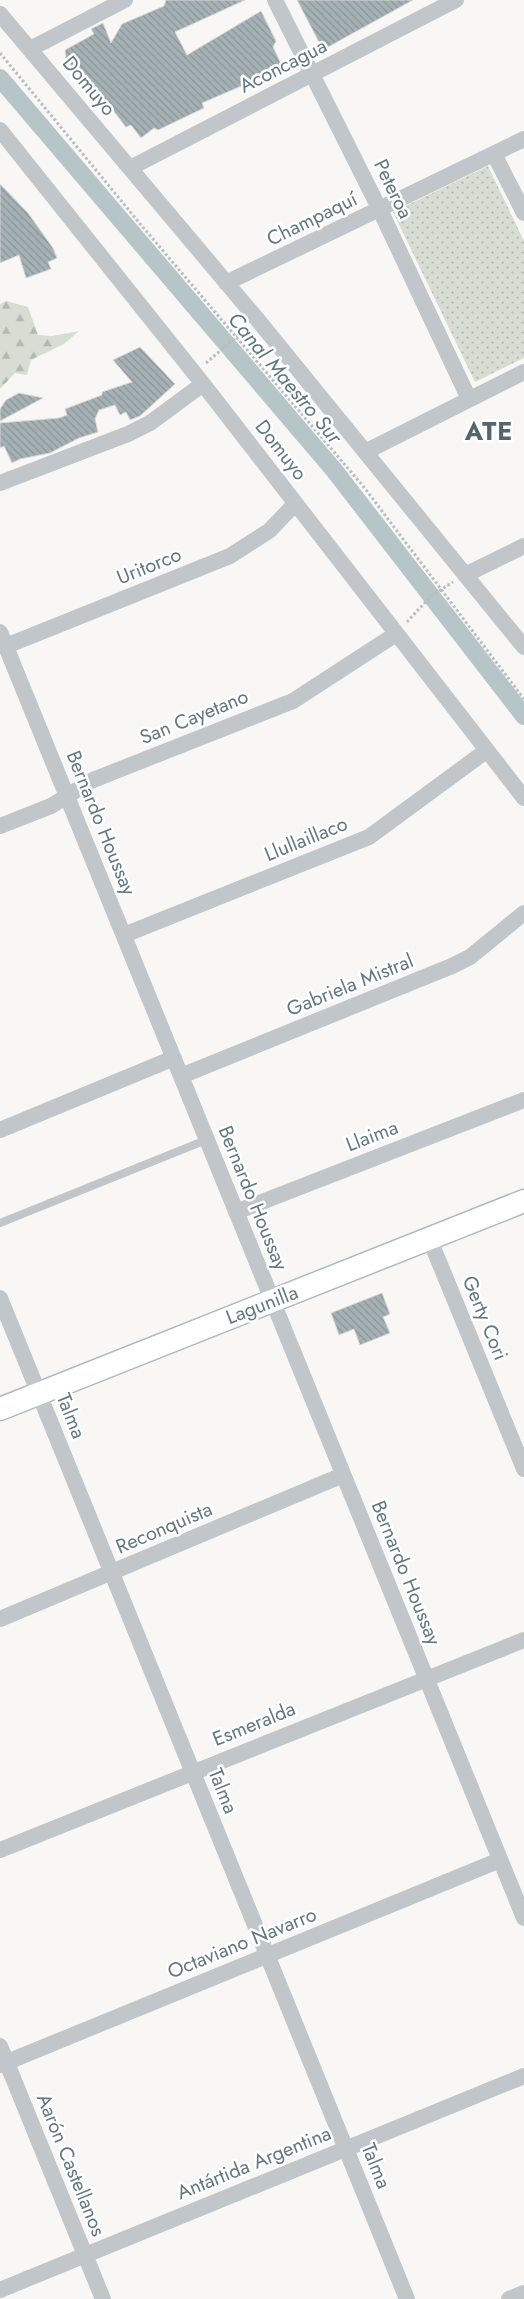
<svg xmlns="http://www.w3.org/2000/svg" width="524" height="2299" viewBox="0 0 524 2299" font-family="Jost,sans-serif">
<defs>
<pattern id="grass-dots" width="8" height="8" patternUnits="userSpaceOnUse" patternTransform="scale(1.25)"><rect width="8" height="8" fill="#d8ddd4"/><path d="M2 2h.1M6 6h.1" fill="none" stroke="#b3b8b1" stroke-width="1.8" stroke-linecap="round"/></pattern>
<pattern id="forest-firs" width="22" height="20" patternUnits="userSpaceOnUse" patternTransform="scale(1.25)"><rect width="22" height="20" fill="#d8ddd4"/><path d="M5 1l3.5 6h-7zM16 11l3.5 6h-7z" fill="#b3b8b1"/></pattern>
<pattern id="building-back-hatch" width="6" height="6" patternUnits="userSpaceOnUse" patternTransform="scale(1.25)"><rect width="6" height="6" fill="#a5b1b4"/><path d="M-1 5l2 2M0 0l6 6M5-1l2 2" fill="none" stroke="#8a9598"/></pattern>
</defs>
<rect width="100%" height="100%" fill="#f8f7f5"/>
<path fill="url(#grass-dots)" d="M488,166L524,241V358L475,382L393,212Z"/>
<path fill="url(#forest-firs)" d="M6,301L28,307L38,335L52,336L79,331L64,344L31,360L27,375L15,373L0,389V304Z"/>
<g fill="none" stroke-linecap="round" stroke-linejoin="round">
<path stroke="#b6c6c8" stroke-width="18" d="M0,78L334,470L524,716"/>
</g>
<path fill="url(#building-back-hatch)" stroke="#d9d9d7" d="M166,0H245L175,32L187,55L261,11L276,41L273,47L283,68L202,103L204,108L158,130L154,128L141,138L131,125L126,127L109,105L107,106L66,59L65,50L94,34L91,29L103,23L111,43L122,24L164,6Z
M297,0H413L328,47L320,44Z
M0,184L28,213L53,248L57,258L48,262L51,269L26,278L19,255L0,263Z
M140,347L175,384L140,416L130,420L126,412L120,415L115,405L99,410L95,419L98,432L79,438L50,453L20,459L12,463L4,446L0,448V423L59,418L67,415L65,409L102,395V392L132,382L113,360Z
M19,393L43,398L0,421V409L6,400Z
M382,1293L390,1314L383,1317L390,1333L360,1345L354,1329L339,1335L331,1313Z"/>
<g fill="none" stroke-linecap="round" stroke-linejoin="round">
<defs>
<path id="secondary" d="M0,1409L524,1201"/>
</defs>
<use href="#secondary" stroke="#b0b9bc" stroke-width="25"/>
<path stroke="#b8bdbf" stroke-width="3" stroke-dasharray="2.5 2.5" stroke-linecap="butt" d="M0,53L141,225L363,486L524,699
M206,363L247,328
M407,622L431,596L453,582"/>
<path stroke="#c0c6c9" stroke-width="8" d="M0,1223L206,1140"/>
<path stroke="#c0c6c9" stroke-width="16" d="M275,0L380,210L469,399
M0,14L257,319L524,647
M30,49L125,0
M0,130L203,384L524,798
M494,154L524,213
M130,168L456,0
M226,283L524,139
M365,452L524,372
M0,483L128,434L150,423L203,384
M465,575L524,546
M0,632L524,1918
M6,646L230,556L269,531L295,504
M0,826L51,806L93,780L293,701L396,634
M124,935L369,837L486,751
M181,1076L452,966L470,957L524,913
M0,1130L174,1058
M236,1212L524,1100
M430,1240L524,1469
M0,1298L407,2299
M0,1619L343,1475
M0,1850L524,1640
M0,2046L103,2299
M0,2065L500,1860
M0,2290L524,2076
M509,2299L524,2293"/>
<use href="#secondary" stroke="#fff" stroke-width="22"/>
</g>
<g text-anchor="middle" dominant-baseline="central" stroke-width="5" stroke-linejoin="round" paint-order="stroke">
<g font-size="20" fill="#627880" stroke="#fff">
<text transform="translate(283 66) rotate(-27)">Aconcagua</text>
<text transform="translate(89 86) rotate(50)">Domuyo</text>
<text transform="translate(393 189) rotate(64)">Peteroa</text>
<text transform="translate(312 219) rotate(-26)">Champaquí</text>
<text transform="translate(281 450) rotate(52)">Domuyo</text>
<text transform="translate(149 566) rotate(-22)">Uritorco</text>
<text transform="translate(194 717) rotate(-22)">San Cayetano</text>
<text transform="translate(101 823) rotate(68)">Bernardo Houssay</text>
<text transform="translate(306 839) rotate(-22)">Llullaillaco</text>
<text transform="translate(350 985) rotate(-22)">Gabriela Mistral</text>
<text transform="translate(372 1136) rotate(-21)">Llaima</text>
<text transform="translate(253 1198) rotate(68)">Bernardo Houssay</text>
<text transform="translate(262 1305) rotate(-21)">Lagunilla</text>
<text transform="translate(485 1318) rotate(68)">Gerty Cori</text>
<text transform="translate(71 1416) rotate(68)">Talma</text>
<text transform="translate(164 1528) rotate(-23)">Reconquista</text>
<text transform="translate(406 1573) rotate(68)">Bernardo Houssay</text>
<text transform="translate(254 1724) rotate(-22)">Esmeralda</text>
<text transform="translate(223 1791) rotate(68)">Talma</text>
<text transform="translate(242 1943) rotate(-22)">Octaviano Navarro</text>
<text transform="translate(254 2163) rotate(-22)">Antártida Argentina</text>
<text transform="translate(71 2165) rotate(68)">Aarón Castellanos</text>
<text transform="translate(376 2166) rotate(68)">Talma</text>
</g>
<g font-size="21" font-style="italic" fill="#5d787b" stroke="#fff">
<text transform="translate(285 378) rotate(50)">Canal Maestro Sur</text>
</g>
<g font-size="25" font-weight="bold" letter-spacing="1" fill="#54656b" stroke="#fff">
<text x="489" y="431">ATE</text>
</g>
</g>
</svg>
